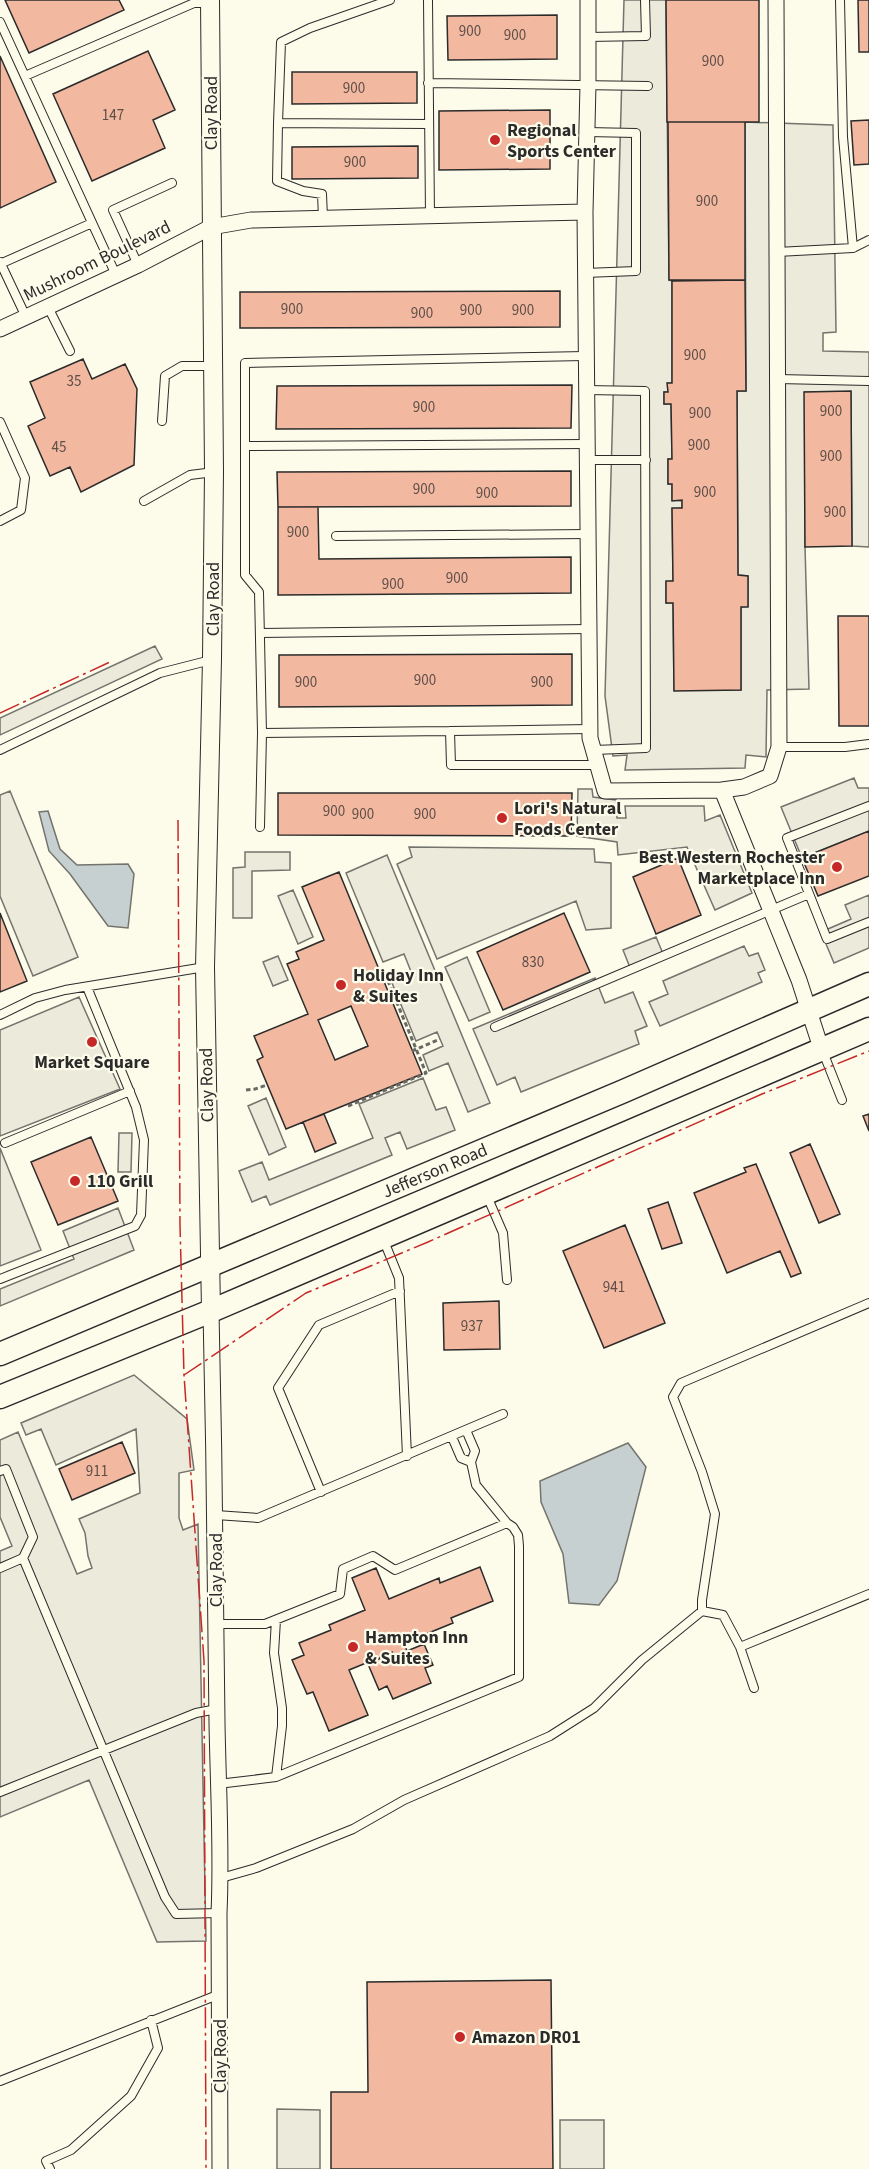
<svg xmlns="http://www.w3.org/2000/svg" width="869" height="2169" viewBox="0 0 869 2169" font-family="'Source Sans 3',sans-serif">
<rect width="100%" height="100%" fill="#fdfbea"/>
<path fill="#eceadb" stroke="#74746e" stroke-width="1.5" d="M624,0H666L669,280L672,281V383H668V392H664V404H671L672,459H668V484H672V500L682,501V508L672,509L673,581L666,582V603H673L674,690H741V607L748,606V576L738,575L737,391H746L745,122L833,125L836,332L823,333V351L869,352V547L852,546L851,392H805V547L809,689L767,690L766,757L746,755L745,768L625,770L627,755L613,756L605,696Z
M155,646L162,659L0,735V718Z
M854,778L858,788H869V831L802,858L781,807Z
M578,789H592L593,797L616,800L617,818H626L625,806H704L705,821L720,815L752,893L715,910L687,847L618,855L617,842L577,836Z
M10,791L78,957L33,976L0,896V795Z
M409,847L594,849L595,862L611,863V928L586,930L576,901L437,959L397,864L412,857Z
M245,852H290V870L252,871V918H233V868L245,867Z
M387,855L490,1103L468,1112L448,1063L429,1071L423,1055L443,1046L437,1032L416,1041L392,983L412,974L404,954L383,962L346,873Z
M293,890L313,937L298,944L278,896Z
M869,895V948L834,963L821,932L851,919L845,905Z
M656,937L664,956L631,970L623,950Z
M744,946L749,956L758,953L765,970L758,973L762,982L660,1026L649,1002L668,994L663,981Z
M278,956L288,980L273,986L263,962Z
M467,957L490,1012L469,1021L445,967Z
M595,978L605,1003L633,992L647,1026L635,1031L639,1044L521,1092L515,1077L497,1085L473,1029Z
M79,997L120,1089L0,1136V1030Z
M423,1078L436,1110L446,1107L455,1130L407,1149L400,1132L385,1138L392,1155L270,1205L266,1196L252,1202L239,1171L262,1162L269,1180L373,1138L359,1104Z
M266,1098L286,1147L269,1155L248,1106Z
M119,1133H132L131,1172H118Z
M0,1148L41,1250L0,1266Z
M118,1208L134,1250L0,1306V1289L74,1259L63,1231Z
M134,1375L187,1419L194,1470L179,1473V1518L183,1530L198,1524L206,1941L157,1942L89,1780L0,1817V1551L12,1546L0,1517V1440L18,1432L77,1574L92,1568L88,1556L85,1533L79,1519L140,1493L136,1429L56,1465L41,1429L26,1435L21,1423Z
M277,2109L320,2110V2169H277Z
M560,2120H604V2169H560Z"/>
<path fill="#c7d0d0" stroke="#74746e" stroke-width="1.5" d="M48,811L60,849L77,865L128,864L134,874L128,928L108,926L70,874L49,851L39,812Z
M628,1443L646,1467L617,1581L599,1605L569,1603L563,1554L541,1502L540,1481Z"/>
<path fill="#f2b8a0" stroke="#2b2b2b" stroke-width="1.5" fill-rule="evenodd" d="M5,0H119L124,10L29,53Z
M666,0H759V122H667Z
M858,0H869V52H859Z
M557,15V59L448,60L447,16Z
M148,51L175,110L153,120L165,148L92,181L53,94Z
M0,56L56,182L0,208Z
M292,72H417V103L292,104Z
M550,110V169L439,170V111Z
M869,120V164L854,165L851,121Z
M668,122H745V280H669Z
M418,146V178L292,179V147Z
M745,280L746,391H737L738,575L748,576V607H741V690L674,691L673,603H666V581H673L672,508H682V500L672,501V484H668V459H672L671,404H664V392H668L667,383H672V281Z
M560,291V327L240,328V292Z
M83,359L92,379L125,364L137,389L134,465L81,492L70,467L50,476L28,426L45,418L30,382Z
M572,385L571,428L276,429L277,386Z
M851,391L852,546L805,547L804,392Z
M571,471V506L278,507L277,472Z
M278,507H318L319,559L571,557V593L278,595Z
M838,616H869V726H839Z
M572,654V705L279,707V655Z
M278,793H572L571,836L278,835Z
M869,831V876L818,896L802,858Z
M678,858L701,915L656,934L633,877Z
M339,872L422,1074L286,1129L257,1060L263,1057L254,1036L308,1014L287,964L299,959L296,952L324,940L302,887ZM351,1006L368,1046L335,1060L318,1020Z
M0,913L27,981L0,992Z
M564,913L590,972L503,1010L477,952Z
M324,1114L336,1143L315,1152L303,1122Z
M869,1114V1131L863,1116Z
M91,1137L118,1201L58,1225L31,1162Z
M810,1144L840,1214L819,1223L790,1153Z
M756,1164L801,1273L791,1277L780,1251L727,1273L694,1193L746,1172L744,1168Z
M668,1202L682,1243L662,1249L648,1209Z
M625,1225L665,1323L604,1348L563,1251Z
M499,1301L500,1349L444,1350L443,1303Z
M122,1442L135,1473L72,1500L59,1469Z
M480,1567L493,1601L451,1618L453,1623L404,1643L407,1651L424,1644L433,1665L425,1668L431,1683L393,1699L387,1686L379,1690L368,1664L393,1652L349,1670L368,1715L329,1731L313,1692L307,1694L292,1660L304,1655L299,1643L331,1630L329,1625L365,1610L352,1578L376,1568L389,1599L439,1578L440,1583Z
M551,1980L553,2169H331V2092H368L367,1982Z"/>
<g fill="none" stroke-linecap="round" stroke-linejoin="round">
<defs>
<path id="service" d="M390,0L310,28L281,42L278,123L428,124
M428,0L430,216
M840,0L843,137L853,248L869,240
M0,22L116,275
M588,37L646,36L645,0
M25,76L194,3H209
M428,83L648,86
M278,123L277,181L303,191L322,194L323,218
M777,252L853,248
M0,262L26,317
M0,264L92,223
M138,265L113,210L172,183
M585,273L636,271V133L587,132
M48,307L70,351
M778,379L869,381
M586,390L645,391L646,748L594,750
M162,421L165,376L182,366H212
M0,422L25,478L21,510L0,521
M245,446L586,444
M587,460H646
M144,501L190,475L214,472
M336,536L588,534
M260,633L589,629
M590,729L450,731L451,765H598
M262,733L450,731
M779,747H845L869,744
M0,750L160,673L211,660
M869,806L787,838L827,939L869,922
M260,827L262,733L259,592L245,575V363L585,356
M0,1015L35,998L65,990L205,967
M495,1027L809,894
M823,1052L842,1100
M5,1143L130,1091
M487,1196L503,1233L507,1280
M384,1241L399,1278L407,1456
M0,1279L135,1226L141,1215L144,1140L136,1107L87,987
M466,1430L475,1451L471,1462
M0,1471L6,1469L33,1537L23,1558L0,1568
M321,1492L278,1388L319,1325L400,1291
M216,1515L258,1518L503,1414
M23,1558L165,1897L176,1914L219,1913
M702,1611L723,1615L740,1647
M276,1620L274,1653L282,1708V1726L276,1777
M216,1624H265L340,1594L343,1569L373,1556L395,1570L507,1523
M754,1688L740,1647L869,1594
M218,1784L276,1777L519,1677V1546L518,1535L513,1527L507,1523L476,1485L471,1462L461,1458L452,1437
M0,1792L196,1713L217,1709
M221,1878L256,1868L353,1829L404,1800L550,1736L594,1708L642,1660L702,1611V1600L715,1514L702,1472L673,1397L681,1383L869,1303
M0,2081L220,1994
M50,2169L46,2161L71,2150L131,2096L158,2048L151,2020"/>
<path id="minor" d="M588,0V84L585,212L590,738L605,791L722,790L799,980L821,1048
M0,329L138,265L211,227L251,220L585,212
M722,790L744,787L770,776L779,747L776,0
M211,1311C214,1448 216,1584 217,1722C218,1785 222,1850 219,1913L220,2169"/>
<path id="tertiary" d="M210,0L214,472L212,659L205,967L211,1311"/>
<path id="primary" d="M0,1354L624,1091L869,984
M0,1397L211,1311L869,1029"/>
</defs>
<use href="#service" stroke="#2b2b2b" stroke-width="10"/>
<use href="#minor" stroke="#2b2b2b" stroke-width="17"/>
<use href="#tertiary" stroke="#2b2b2b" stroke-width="20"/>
<use href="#primary" stroke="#2b2b2b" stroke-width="25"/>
<path stroke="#6a6964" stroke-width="3" stroke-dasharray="4.5 3" stroke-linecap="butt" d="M412,1051L440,1039
M246,1090L255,1089L267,1085
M348,1106L426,1073L388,981"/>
<use href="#service" stroke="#fdfbea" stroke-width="8"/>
<use href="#minor" stroke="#fdfbea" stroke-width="15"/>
<use href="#tertiary" stroke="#fdfbea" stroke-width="18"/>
<use href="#primary" stroke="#fdfbea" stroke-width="22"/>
<path stroke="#c62828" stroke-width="1.5" stroke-dasharray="21 4.5 3 4.5" stroke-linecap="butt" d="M0,713L112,661
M178,820L180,1225L184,1375L204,1661L206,2169
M184,1375L306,1293L428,1242L762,1094L869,1051"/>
</g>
<g fill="#c62828" stroke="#fdfbea" stroke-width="2">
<circle cx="495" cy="140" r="6"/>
<circle cx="502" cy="818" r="6"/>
<circle cx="837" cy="867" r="6"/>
<circle cx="341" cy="985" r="6"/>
<circle cx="92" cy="1042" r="6"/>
<circle cx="75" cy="1181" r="6"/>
<circle cx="353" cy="1647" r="6"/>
<circle cx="460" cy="2037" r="6"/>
</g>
<g text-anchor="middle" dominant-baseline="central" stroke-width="4.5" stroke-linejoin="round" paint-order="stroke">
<g font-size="15" fill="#5d4e48">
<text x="470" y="31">900</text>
<text x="515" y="35">900</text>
<text x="713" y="61">900</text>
<text x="354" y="88">900</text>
<text x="113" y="115">147</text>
<text x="355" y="162">900</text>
<text x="707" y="201">900</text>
<text x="292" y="309">900</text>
<text x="471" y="310">900</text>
<text x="523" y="310">900</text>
<text x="422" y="313">900</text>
<text x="695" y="355">900</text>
<text x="74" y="381">35</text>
<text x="424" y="407">900</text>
<text x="831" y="411">900</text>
<text x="700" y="413">900</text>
<text x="699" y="445">900</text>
<text x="59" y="447">45</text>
<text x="831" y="456">900</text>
<text x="424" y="489">900</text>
<text x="705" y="492">900</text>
<text x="487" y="493">900</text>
<text x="835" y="512">900</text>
<text x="298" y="532">900</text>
<text x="457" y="578">900</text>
<text x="393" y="584">900</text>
<text x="425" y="680">900</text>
<text x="306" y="682">900</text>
<text x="542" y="682">900</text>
<text x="334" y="811">900</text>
<text x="363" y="814">900</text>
<text x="425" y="814">900</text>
<text x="533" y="962">830</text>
<text x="614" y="1287">941</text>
<text x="472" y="1326">937</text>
<text x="97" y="1471">911</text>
</g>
<g font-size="18" fill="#2b2b2b" stroke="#fdfbea">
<text transform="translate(211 113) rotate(-90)">Clay Road</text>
<text transform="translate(97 261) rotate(-26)">Mushroom Boulevard</text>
<text transform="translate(213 599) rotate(-90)">Clay Road</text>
<text transform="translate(207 1085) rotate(-91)">Clay Road</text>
<text transform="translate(435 1171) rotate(-23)">Jefferson Road</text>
<text transform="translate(216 1570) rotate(-90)">Clay Road</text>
<text transform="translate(220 2056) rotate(-90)">Clay Road</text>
</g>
<g font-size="18" font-weight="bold" fill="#2b2b2b" stroke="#fdfbea" text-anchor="start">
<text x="507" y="130">Regional<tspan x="507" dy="21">Sports Center</tspan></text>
<text x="514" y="808">Lori's Natural<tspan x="514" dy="21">Foods Center</tspan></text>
<text x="825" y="857" text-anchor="end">Best Western Rochester<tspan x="825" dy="21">Marketplace Inn</tspan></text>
<text x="353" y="975">Holiday Inn<tspan x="353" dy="21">&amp; Suites</tspan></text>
<text x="92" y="1062" text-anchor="middle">Market Square</text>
<text x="87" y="1181">110 Grill</text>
<text x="365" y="1637">Hampton Inn<tspan x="365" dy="21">&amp; Suites</tspan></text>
<text x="472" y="2037">Amazon DR01</text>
</g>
</g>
</svg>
